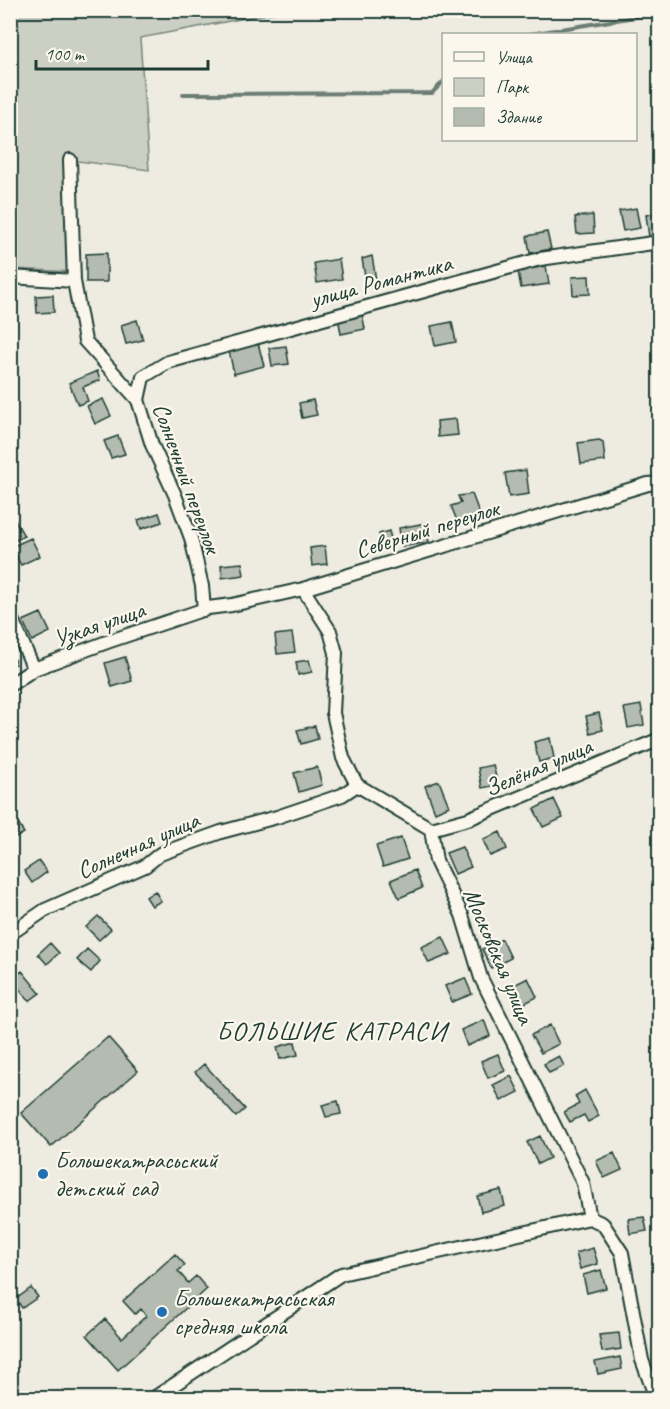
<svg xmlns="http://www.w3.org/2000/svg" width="670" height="1409" viewBox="0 0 670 1409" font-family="Caveat,sans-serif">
<rect width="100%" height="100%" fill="#eeece1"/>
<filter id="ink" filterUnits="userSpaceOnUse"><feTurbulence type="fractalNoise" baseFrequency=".0167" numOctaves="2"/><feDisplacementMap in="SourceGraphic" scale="12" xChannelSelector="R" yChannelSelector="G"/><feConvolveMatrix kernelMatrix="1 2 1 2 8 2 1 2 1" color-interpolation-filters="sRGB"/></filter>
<g filter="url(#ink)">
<path fill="#cbcfc4" stroke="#75867c" stroke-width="1.5" d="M10,11H282L140,38L149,170L70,160L74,272L11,269Z"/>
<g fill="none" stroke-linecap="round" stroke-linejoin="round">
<path stroke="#6c7d74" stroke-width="4" d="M530,34L660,13
M183,94L432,93L444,81"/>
</g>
<path fill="#b4bbb0" stroke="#1f3d34" stroke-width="1.5" d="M636,208L640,228L623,231L619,211Z
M660,213V236L649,237L646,215Z
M593,215L594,233L577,234L575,217Z
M547,232L551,249L530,253L527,236Z
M107,253V282H86V254Z
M372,256L376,280L366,282L362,259Z
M339,259L342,279L317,283L314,263Z
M546,266L549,284L521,288L518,271Z
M589,276L590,294L573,295L572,277Z
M53,295L54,312L37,313L36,296Z
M362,313L365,329L341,334L338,317Z
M137,320L143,340L126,344L121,325Z
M452,322L456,342L435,346L431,326Z
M257,339L264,366L234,374L228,346Z
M286,346L289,364L272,366L269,348Z
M97,371L100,380L83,387L88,401L78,405L69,383Z
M103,399L111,416L95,424L87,406Z
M313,400L317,415L302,418L299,403Z
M456,419L458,435L438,437L437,421Z
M118,436L125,454L111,458L104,441Z
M599,440L603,442L605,461L581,464L578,443Z
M526,470L529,494L509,497L505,473Z
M472,494L480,515L458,523L451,506L461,503L458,496Z
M159,513L162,522L141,529L138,520Z
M14,518L24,536L10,543V520Z
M426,523L429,542L402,547L399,528Z
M389,531L392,542L382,545L379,534Z
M31,538L40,556L21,565L11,547Z
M325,546L327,564L312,566L310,548Z
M242,563L244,575L222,578L221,565Z
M41,613L50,632L32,641L23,621Z
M292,633L295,652L277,654L275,635Z
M10,648L16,664L10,666Z
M125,657L132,681L112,687L105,663Z
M309,660L312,672L298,675L296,662Z
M641,705L644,725L628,728L624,708Z
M599,713L603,730L590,733L586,716Z
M315,726L318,739L301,744L297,730Z
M550,738L554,758L539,762L534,742Z
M493,765L498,785L482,788L478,768Z
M317,767L322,785L299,792L294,773Z
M439,781L449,806L435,812L425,786Z
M554,799L563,818L543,827L534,809Z
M10,811L24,833L10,841Z
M500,832L507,849L490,856L483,840Z
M401,838L408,859L383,867L376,846Z
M462,847L471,867L455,874L446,853Z
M39,861L47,872L32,883L24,871Z
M415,870L422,888L399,898L391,880Z
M10,873L17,880L10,885Z
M155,891L161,901L152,906L146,897Z
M98,916L111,929L99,940L86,927Z
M443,937L451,954L429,963L421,947Z
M502,939L511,958L491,968L482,949Z
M50,943L59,953L47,964L38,954Z
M87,949L100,961L91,972L77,960Z
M22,971L40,993L29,1001L12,979Z
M465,978L472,994L452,1002L445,986Z
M528,978L537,997L517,1007L508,988Z
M484,1020L490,1036L467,1046L461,1030Z
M550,1025L559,1044L541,1053L531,1035Z
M108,1037L138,1071L51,1147L21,1113Z
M295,1042L298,1055L280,1059L277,1047Z
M498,1054L505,1071L488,1078L481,1061Z
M559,1056L564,1066L549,1073L544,1064Z
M204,1064L245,1109L236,1117L195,1072Z
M511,1076L519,1092L501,1101L493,1085Z
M585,1090L599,1116L588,1122L584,1115L570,1122L564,1112L579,1104L575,1096Z
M338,1101L341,1114L326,1117L322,1105Z
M540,1136L550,1158L538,1164L527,1142Z
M614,1153L622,1170L604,1178L596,1161Z
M501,1190L505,1206L481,1212L477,1196Z
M644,1217L647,1231L630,1234L628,1219Z
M593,1248L598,1264L580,1269L576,1253Z
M175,1254L185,1265L178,1271L188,1283L196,1276L207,1289L118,1370L87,1335L105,1319L122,1338L146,1316L141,1309L135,1314L123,1301Z
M601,1270L606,1288L587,1293L583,1275Z
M31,1288L38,1297L22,1308L16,1299Z
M619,1333L621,1349L602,1352L599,1335Z
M620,1357L622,1369L598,1374L595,1362Z"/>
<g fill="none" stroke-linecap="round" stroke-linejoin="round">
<defs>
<path id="minor" d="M70,160L74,281L85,341L138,400L152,445L175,495L191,538L202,586L204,610
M10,277L74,281
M138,400L143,377L168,362L540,259L660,242
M303,589L330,631L336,653L333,713L343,758L357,785L431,829L436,861L462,915L481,978L583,1183L590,1218L603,1224L622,1253L642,1360L656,1398
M10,615L34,669
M10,685L34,669L107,642L208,608L232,605L303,589L648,484L660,483
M431,829L468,819L660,739
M10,934L45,910L145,866L160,854L221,832L277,817L342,795L357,785
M154,1398L341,1274L590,1218"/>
</defs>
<use href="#minor" stroke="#1f3d34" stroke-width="16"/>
<use href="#minor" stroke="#fbf7ec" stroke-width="12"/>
</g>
</g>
<g fill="#1f6fb2" stroke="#fbf7ec" stroke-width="2">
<circle cx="43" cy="1174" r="6"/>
<circle cx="162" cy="1312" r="6"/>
</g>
<g text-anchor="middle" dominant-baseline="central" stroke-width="4.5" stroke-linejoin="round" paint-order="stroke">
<g font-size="24" fill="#1f3d34" stroke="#fbf7ec">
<text transform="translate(381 281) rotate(-15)">улица Романтика</text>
<text transform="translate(187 478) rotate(70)">Солнечный переулок</text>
<text transform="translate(427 529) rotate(-17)">Северный переулок</text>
<text transform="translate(99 624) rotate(-19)">Узкая улица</text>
<text transform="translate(538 767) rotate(-23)">Зелёная улица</text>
<text transform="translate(138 845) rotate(-24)">Солнечная улица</text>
<text transform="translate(499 956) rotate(67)">Московская улица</text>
</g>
<g font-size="24" fill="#1f3d34" stroke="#fbf7ec" text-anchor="start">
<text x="55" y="1160">Большекатрасьский<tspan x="55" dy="28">детский сад</tspan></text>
<text x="174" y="1298">Большекатрасьская<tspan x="174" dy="28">средняя школа</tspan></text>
</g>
<g font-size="27" letter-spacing="1.5" fill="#1f3d34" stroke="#fbf7ec">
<text x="332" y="1031">БОЛЬШИЕ КАТРАСИ</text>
</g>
</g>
<rect width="670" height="1409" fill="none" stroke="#fbf7ec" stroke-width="36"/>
<rect x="18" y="18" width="634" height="1373" fill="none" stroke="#1f3d34" stroke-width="2" filter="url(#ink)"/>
<rect x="442" y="33" width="195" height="108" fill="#fbf7ec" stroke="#a3ada2" stroke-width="1.5"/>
<rect x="454" y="52" width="30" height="9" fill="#fbf7ec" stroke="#a3ada2" stroke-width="1.5"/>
<text x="496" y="63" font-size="18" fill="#1f3d34">Улица</text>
<rect x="454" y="78" width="30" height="18" fill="#cbcfc4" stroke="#a3ada2" stroke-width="1.5"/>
<text x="496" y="93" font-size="18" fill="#1f3d34">Парк</text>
<rect x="454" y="108" width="30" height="18" fill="#b4bbb0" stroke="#a3ada2" stroke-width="1.5"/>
<text x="496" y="123" font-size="18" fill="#1f3d34">Здание</text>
<path d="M36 60v9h172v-9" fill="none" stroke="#1f3d34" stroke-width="3"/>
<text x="45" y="60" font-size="18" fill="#1f3d34" stroke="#fbf7ec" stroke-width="4.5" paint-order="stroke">100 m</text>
</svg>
